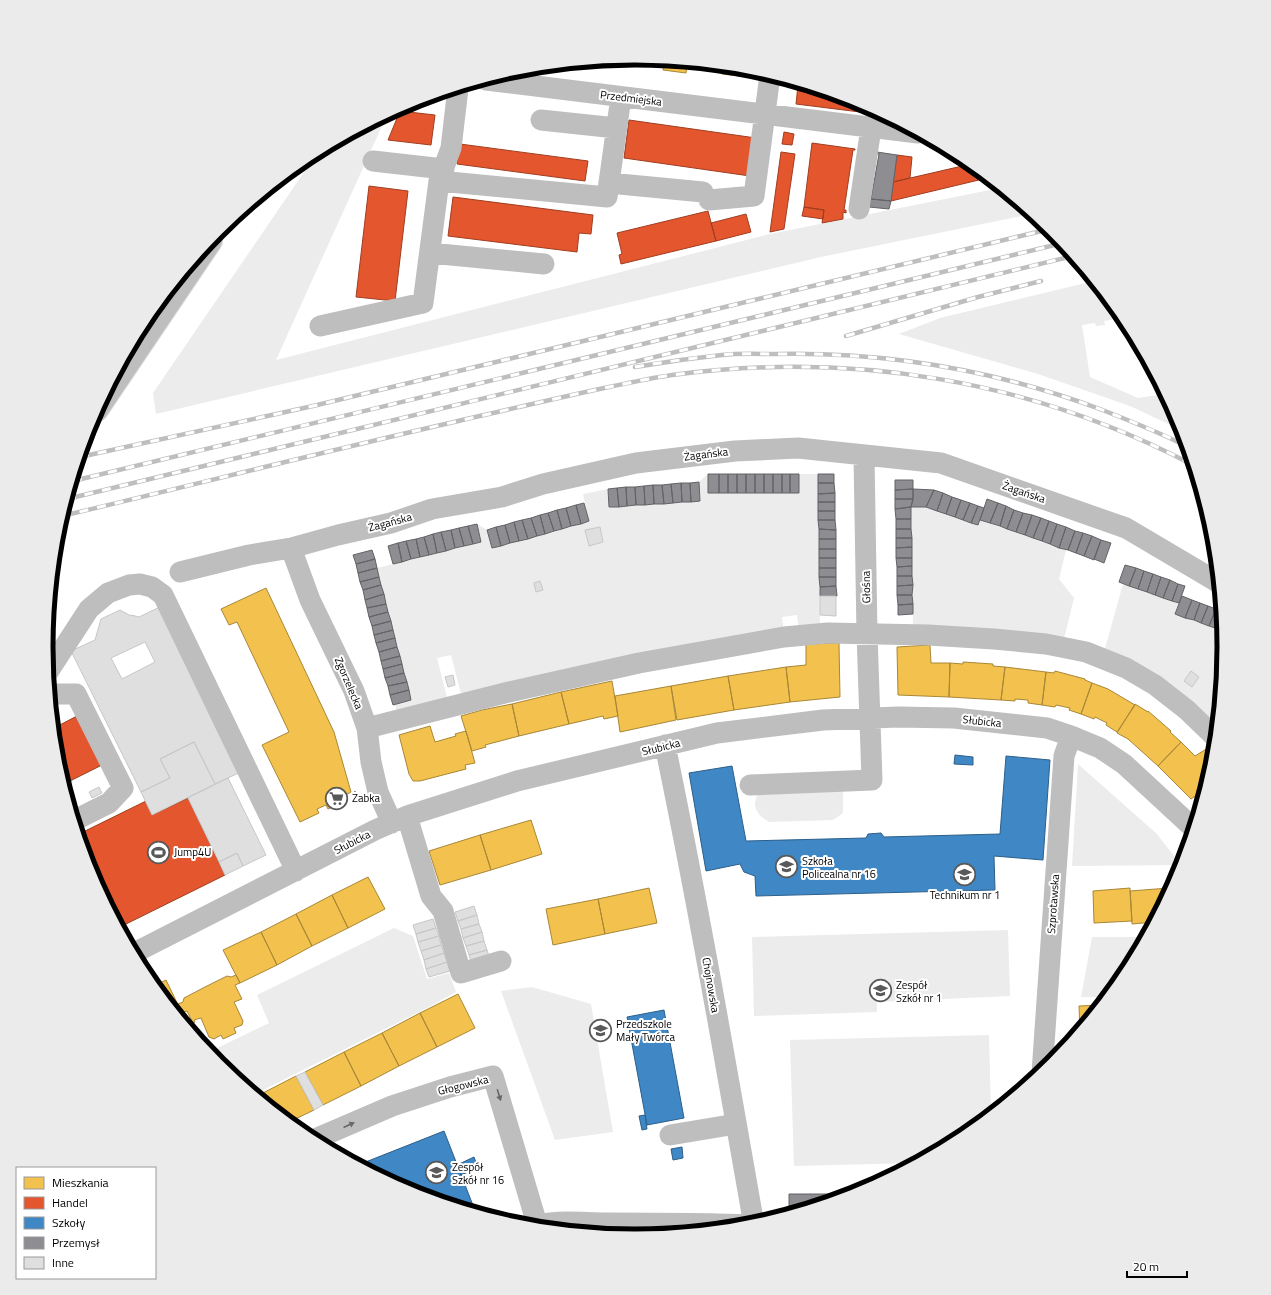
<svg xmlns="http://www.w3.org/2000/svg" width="1271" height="1295" viewBox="0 0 1271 1295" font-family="'Titillium Web',sans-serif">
<rect width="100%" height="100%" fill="#fff"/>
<path fill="#ececec" d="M387,115L276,360L770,234L1000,188L1032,214L821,257L156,414L153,393L317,153Z
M1094,281L1125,320L1121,318L1104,321L1105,325L1096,326L1095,323L1082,325L1090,377L1138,398L1165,394L1180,422L1183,431L1130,406L1038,374L899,334L940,318Z
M708,474L709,493H799V474H818L820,627L799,631L797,615L782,617L784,633L462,698L451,655L437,658L448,701L397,714L395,704L411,700L377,568L481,542L477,524L487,530L493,548L589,521L583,494L608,489L609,507L700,501L699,482Z
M911,507H926L978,525L980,520L1066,550L1059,579L1074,598L1063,643L913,629Z
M1123,584L1179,603L1175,614L1223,631L1221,643L1225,644V648L1219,712L1209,719L1104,652Z
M1078,764L1157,834L1181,865L1072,866Z
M843,789V813L833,820L769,822C756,814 750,805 760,791Z
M394,928L413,936L427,979L449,973L456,992L429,1007L255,1094L219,1064L209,1052L269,1023L257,995Z
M1008,930L1010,996L877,1002V1012L754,1016L752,937Z
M1092,937H1146L1126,975L1107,997H1081Z
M532,987L591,1004L613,1132L555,1140L501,991Z
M989,1035L991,1115L963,1138L915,1163L794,1166L790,1040Z"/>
<path fill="#f2c14e" stroke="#a98737" d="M656,60L747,69L746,77L722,74L723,69L687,64L686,73L663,70L664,61Z
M266,588L334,732L351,792L342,797L344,801L328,809L326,805L317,809L319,813L300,822L262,745L289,732L237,622L229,625L221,609Z
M839,643L840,697L790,702L786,667L806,665V644Z
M930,645L931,663H950L949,697L898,695L897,647Z
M963,662L993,664V666L1005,667L1001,700L949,697L950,663L963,664Z
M786,667L790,702L734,710L728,676Z
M1005,667L1046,672L1042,705L1028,703V700L1015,699V701L1001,700Z
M1055,671L1085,679V680L1092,683L1081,714L1069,710L1070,708L1056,705L1055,707L1042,705L1046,672L1054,673Z
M728,676L734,710L677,720L671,686Z
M612,681L618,716L604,719L603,716L569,724L561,692Z
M1092,683L1108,689L1135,705L1117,732L1106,725L1107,723L1095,717L1094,719L1081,714Z
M671,686L676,720L620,732L615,696Z
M561,692L569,724L519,736L512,704Z
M512,704L519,736L485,745L486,747L472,751L461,716L482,710Z
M1135,704L1148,712V711L1171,731L1170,732L1181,742L1158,766L1128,739L1117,733Z
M430,726L435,742L456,736L455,734L466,731L475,763L465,765L466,769L420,781H413L409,774L399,735Z
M1181,742L1195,756L1208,748L1214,758L1206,789L1191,799L1158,766Z
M531,820L542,854L491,870L480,835Z
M480,835L491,870L440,885L429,851Z
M368,877L385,909L348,928L332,895Z
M649,888L657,923L605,934L598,899Z
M1130,888L1132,921L1094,923L1093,891Z
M1169,888V894L1154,922L1132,924L1130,891Z
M332,895L348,928L312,946L296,914Z
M598,899L605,934L553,945L546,909Z
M296,914L312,946L277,965L261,932Z
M261,932L277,965L240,983L223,950Z
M236,975L240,983L235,985L242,999L234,1002L243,1021L242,1025L234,1028L236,1033L223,1039L221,1035L214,1039L209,1037L201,1018L194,1020L195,1022L193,1023L187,1011L182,1013L178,1004L183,1002L184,998L205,987L227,976L231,977Z
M166,980L182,1013L178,1015L154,986Z
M458,994L475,1028L437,1047L420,1013Z
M1101,1005L1080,1031L1079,1006Z
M420,1013L437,1047L399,1066L382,1033Z
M382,1033L399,1066L361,1086L344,1052Z
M344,1052L361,1086L323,1105L305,1072Z
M296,1076L314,1110L289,1122L257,1096Z"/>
<path fill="#e4572e" stroke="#a03d20" d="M798,85L805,86L861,103L884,115L796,104Z
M400,111L435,115L431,145L388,140Z
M629,120L756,138L750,176L624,158Z
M784,132L794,134L792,145L782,144Z
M812,143L855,149V150H853L844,210H846V213L843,212V219L822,223L824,210L804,207Z
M460,144L588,161L585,181L457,164Z
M781,152L795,154L784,229L770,232Z
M897,155L912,157L910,178L893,182Z
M971,164L982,173L983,179L891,201L893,182Z
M369,186L408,191L395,301L356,297Z
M453,197L593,215L591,234L579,233L577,252L448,236Z
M804,207L824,210L823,219L802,216Z
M708,211L716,241L621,264L619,255L622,254L617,233Z
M746,214L751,232L716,241L711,223Z
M77,716L102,765L70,781L56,753L54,728Z
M56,753L70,781L64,784L57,762Z
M188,798L225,875L120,927L91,873L79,834L146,801L152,815Z"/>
<path fill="#3f88c5" stroke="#2c5f8a" d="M955,755L973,757V765L954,764Z
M1006,756L1050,760L1043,860L994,856L995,890L756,896L755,876L744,872L740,864L706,871L689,773L732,766L746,841L866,838L868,834L881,833L884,837L1000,834Z
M664,1010L684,1118L647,1125L627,1017Z
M645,1115L647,1129L642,1130L639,1116Z
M444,1131L474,1208L469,1210L410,1192L358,1165Z
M682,1147L683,1158L673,1160L671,1149Z
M474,1157L478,1168L461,1175L457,1165Z"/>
<path fill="#8d8d92" stroke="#636366" d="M877,152L897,155L891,201L871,199L879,154H877Z
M871,199L891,201L889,209L869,207Z
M708,474H719V493H708Z
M719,474H728V493H719Z
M728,474H737V493H728Z
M737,474H746V493H737Z
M746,474H755V493H746Z
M755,474H764V493H755Z
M764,474H773V493H764Z
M773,474H782V493H773Z
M782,474H790V493H782Z
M790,474H799V493H790Z
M818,474H834V483H818Z
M895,480H913V489L895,490Z
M699,482L700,501L691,502L690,483Z
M681,483L682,502L673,503L671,484Z
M681,483H690L691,502H682Z
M818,483H834L835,493L818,494Z
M671,484L673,503L664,504L662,485Z
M653,485H662L664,504H654Z
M653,485L654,504L645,505L644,486Z
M644,486L645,505H636L635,487Z
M626,487L627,506L619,507L617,488Z
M626,487H635L636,505L627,506Z
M617,488L619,507H609L608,489Z
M913,489V499H895V490Z
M913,489L934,490L926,507H911L913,499Z
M934,490L943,493L937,511L926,507Z
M835,493V502H818V494Z
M943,493L952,497L946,514L937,511Z
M952,497L961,500L955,517L946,514Z
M895,499H913L911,507L895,509Z
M987,499L998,503L990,523L980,520Z
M961,500L970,503L963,520L955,517Z
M818,502H835V511H818Z
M584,503L589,521L581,524L576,505Z
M970,503L978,506L971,523L963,520Z
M998,503L1006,506L1000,526L990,523Z
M576,505L581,524L571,526L566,508Z
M978,506L984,508L978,525L971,523Z
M1006,506L1014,510L1007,529L1000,526Z
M911,507V519H896L895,509Z
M566,508L571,526L562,529L557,510Z
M557,510L562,529L554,531L548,513Z
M1014,510L1023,513L1016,532L1007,529Z
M818,511H835V520H818Z
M548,513L554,531L545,534L540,515Z
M1023,513L1032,515L1025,535L1016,532Z
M540,515L545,534L537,536L531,518Z
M1032,515L1041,518L1033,538L1025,535Z
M531,518L537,536L528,539L522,520Z
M1041,518L1049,521L1042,541L1033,538Z
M896,519H911V529H896Z
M522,520L528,539L519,541L514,522Z
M818,520H835L836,530L819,529Z
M1049,521L1057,524L1050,544L1042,541Z
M514,522L519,541L510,543L505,525Z
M477,524L481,542L473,544L468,526Z
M1057,524L1066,527L1059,548L1050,544Z
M505,525L510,543L501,546L496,527Z
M468,526L473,544L464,546L459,528Z
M496,527L501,546L492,548L487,530Z
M1066,527L1075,531L1068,550L1059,548Z
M459,528L464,546L455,548L451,530Z
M819,529L836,530V539H819Z
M896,529H911L912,538H896Z
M451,530L455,548L446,551L441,532Z
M1075,531L1083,533L1076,553L1068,550Z
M441,532L446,551L437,553L433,534Z
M1083,533L1092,536L1084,556L1076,553Z
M433,534L437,553L429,555L424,537Z
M1092,536L1101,540L1094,560L1084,556Z
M424,537L429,555L420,557L416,539Z
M896,538H912V547L896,548Z
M416,539L420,557L411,559L406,541Z
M819,539H836V549H819Z
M1101,540L1111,543L1104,563L1094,559Z
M406,541L411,559L402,562L398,543Z
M398,543L402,562L393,564L388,546Z
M912,547V558H896V548Z
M819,549H836V558H819Z
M372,550L375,559L356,564L353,555Z
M819,558H836V568H819Z
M896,558H912V566L897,567Z
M375,559L377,568L358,573L356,564Z
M1125,565L1136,568L1129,586L1119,582Z
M912,566V576H897V567Z
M377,568L379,577L360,582L358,573Z
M819,568H836V577H819Z
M1136,568L1144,571L1138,589L1129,586Z
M1144,571L1153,574L1147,592L1138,589Z
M1153,574L1161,577L1155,595L1147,592Z
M897,576H912L913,585L897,586Z
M379,577L381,585L363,590L360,582Z
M819,577H836V586L820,587Z
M1161,577L1170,580L1163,598L1155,595Z
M1170,580L1178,584L1172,601L1163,598Z
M1178,584L1185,586L1179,603L1172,601Z
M381,585L384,594L365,600L363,590Z
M913,585L912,595H897V586Z
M836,586L837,596H820V587Z
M384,594L386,604L367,608L365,600Z
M897,595H912L913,604L898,605Z
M1182,596L1192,600L1185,618L1175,614Z
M1192,600L1200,603L1194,620L1185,618Z
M1200,603L1208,606L1201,623L1194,620Z
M386,604L388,612L369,617L367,608Z
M913,604V614L898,615V605Z
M1208,606L1216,609L1209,626L1201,623Z
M1216,609L1221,611L1222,619L1218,629L1209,626Z
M388,612L391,621L372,626L369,617Z
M1222,619L1223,631L1218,629Z
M391,621L393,630L374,635L372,626Z
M393,630L395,638L376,643L374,635Z
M395,638L397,647L379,652L376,643Z
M397,647L400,656L381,661L379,652Z
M400,656L402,664L383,669L381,661Z
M402,664L404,673L385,678L383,669Z
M404,673L407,682L388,686L385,678Z
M407,682L409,690L390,695L388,686Z
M409,690L411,700L393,705L390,695Z
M789,1194H854L802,1210H789Z"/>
<path fill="#dfdfdf" stroke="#c7c7c7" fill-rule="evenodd" d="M600,527L603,542L589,546L585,530Z
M540,581L543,590L536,592L534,583Z
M820,596H836V616L820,615Z
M164,605L245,770L215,784L194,742L160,759L170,778L141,792L71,651L95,640L101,619L120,610L131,616V615L139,617ZM145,642L155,662L122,679L111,658Z
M1191,671L1199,677L1192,687L1184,681Z
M453,675L455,685L448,687L445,677Z
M194,742L215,784L152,815L141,792L170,778L160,759Z
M228,778L266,855L243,866L237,853L219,862L188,798Z
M99,787L102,793L92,798L89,792Z
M237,853L243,866L225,875L219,862Z
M474,906L477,915L458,921L455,912Z
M477,915L479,924L461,929L458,921Z
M433,919L436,928L416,934L413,925Z
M479,924L482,932L463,938L461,929Z
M436,928L439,936L418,942L416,934Z
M482,932L484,941L466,946L463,938Z
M439,936L441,945L421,951L418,942Z
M484,941L487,950L469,955L466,946Z
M441,945L444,953L424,960L421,951Z
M487,950L490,959L472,965L469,955Z
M444,953L447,962L426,969L424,960Z
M447,962L450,971L429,977L426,969Z
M305,1072L323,1105L314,1110L296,1076Z"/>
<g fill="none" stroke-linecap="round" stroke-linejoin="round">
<defs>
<path id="major" d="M97,410L211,241"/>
</defs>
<use href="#major" stroke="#dbdbdb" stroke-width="24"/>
<path stroke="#bebebe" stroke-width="21" d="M486,80L918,133
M541,120L616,128
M373,161L444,169
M439,181L451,148L458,88
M609,183L703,192
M709,200L754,196L770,75
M859,209L871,128
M430,253L544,264
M320,326L423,303L439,181L607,197L621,97
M291,548L310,600L354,691L367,728L371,762L378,792L392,823
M180,572L249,555L291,548L338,535L391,523L432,509L502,497L543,484L636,463L735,451L798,448L941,463L1126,528L1219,583
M48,672L89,609L108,593L129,585L140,584L152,587L163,595L296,871
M51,694H76L123,788L109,803L75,820
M367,728L509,692L639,663L784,637L828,633L928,635L994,639L1046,644L1086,652L1126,668L1155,685L1187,710L1216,738
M665,745C698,904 726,1065 754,1225
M750,785L872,780L867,634L864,456
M407,816L431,896L443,911L461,973L501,961
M134,953L375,830L407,816L517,781L717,733L823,720L898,717L954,718L1047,728L1071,736L1100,748L1124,764L1190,825L1194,826
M1042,1073L1064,756L1071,736
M670,1135L736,1124
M313,1140L392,1106L450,1087L493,1076L537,1224
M530,1227C554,1219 582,1223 607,1223C656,1223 704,1223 754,1225"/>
<use href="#major" stroke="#bebebe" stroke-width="22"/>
<defs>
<path id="rail" d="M846,336L978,297L1041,281
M635,367C664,362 693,358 722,355C740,353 759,354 777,354C889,352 1000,371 1105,411C1133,422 1161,433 1188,447
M80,457L313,406L1050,229
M73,481L1063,243
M67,499L1073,256
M62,516C193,485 323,452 454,422C506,410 557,398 609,387C629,383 651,378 672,375C853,351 1031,380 1193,465"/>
</defs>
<use href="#rail" stroke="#bebebe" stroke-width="4.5"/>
<use href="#rail" stroke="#fff" stroke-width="3" stroke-dasharray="9" stroke-linecap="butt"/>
</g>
<defs><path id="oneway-solid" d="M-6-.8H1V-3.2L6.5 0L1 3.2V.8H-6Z"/></defs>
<g fill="#686868">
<use href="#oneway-solid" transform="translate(499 1095) rotate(73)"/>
<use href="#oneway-solid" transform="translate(349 1125) rotate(-24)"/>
</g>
<defs>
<symbol id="supermarket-ring" viewBox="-11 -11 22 22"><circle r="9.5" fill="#fff" stroke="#595959" stroke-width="1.5"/><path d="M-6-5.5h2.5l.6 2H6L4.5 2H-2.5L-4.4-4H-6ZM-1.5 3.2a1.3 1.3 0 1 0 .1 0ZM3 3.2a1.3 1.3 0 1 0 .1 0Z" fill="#595959"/></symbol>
<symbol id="stadium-ring" viewBox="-11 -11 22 22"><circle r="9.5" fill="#fff" stroke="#595959" stroke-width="1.5"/><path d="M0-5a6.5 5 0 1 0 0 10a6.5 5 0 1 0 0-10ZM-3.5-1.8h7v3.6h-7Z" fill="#595959"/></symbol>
<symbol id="university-ring" viewBox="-11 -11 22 22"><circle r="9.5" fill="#fff" stroke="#595959" stroke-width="1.5"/><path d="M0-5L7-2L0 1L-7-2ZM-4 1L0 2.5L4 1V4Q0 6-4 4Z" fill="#595959"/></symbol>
<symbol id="school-ring" viewBox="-11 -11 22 22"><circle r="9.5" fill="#fff" stroke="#595959" stroke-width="1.5"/><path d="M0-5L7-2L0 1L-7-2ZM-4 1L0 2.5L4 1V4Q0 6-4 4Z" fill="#595959"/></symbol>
</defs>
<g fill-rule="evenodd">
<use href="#supermarket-ring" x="324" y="786" width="25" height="25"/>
<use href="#stadium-ring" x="146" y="840" width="25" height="25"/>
<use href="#university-ring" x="774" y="854" width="25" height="25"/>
<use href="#school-ring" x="952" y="862" width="25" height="25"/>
<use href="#school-ring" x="868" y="978" width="25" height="25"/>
<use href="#school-ring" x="588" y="1018" width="25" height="25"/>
<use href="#school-ring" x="424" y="1160" width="25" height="25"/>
</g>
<g text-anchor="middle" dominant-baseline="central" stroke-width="4" stroke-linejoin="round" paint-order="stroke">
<g font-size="11" fill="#000" stroke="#fff">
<text transform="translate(631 98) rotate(7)">Przedmiejska</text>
<text transform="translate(706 454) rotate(-7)">Żagańska</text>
<text transform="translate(1024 492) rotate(19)">Żagańska</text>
<text transform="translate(390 522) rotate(-15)">Żagańska</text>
<text transform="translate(866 587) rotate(-91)">Głośna</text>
<text transform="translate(349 683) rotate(67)">Zgorzelecka</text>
<text transform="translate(982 721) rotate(6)">Słubicka</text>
<text transform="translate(661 747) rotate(-14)">Słubicka</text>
<text transform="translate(352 842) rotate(-27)">Słubicka</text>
<text transform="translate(1053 904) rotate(-86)">Szprotawska</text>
<text transform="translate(711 985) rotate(80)">Chojnowska</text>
<text transform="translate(463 1085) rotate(-14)">Głogowska</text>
</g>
<g font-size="11" fill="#000" stroke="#fff" text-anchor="start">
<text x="352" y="798">Żabka</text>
<text x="174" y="852">Jump4U</text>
<text x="802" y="861">Szkoła<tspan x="802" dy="13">Policealna nr 16</tspan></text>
<text x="965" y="895" text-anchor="middle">Technikum nr 1</text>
<text x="896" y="985">Zespół<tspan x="896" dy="13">Szkół nr 1</tspan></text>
<text x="616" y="1024">Przedszkole<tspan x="616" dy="13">Mały Twórca</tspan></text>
<text x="452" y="1167">Zespół<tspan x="452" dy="13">Szkół nr 16</tspan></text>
</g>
</g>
<path d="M0 0H1271V1295H0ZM53 647a582 582 0 1 1 1164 0a582 582 0 1 1-1164 0Z" fill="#ebebeb" fill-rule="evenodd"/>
<path fill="none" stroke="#000" stroke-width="5" d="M53 647a582 582 0 1 1 1164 0a582 582 0 1 1-1164 0Z"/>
<rect x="16" y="1167" width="140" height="112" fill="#ffffff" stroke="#999999"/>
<rect x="24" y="1177" width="20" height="12" fill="#f2c14e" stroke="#999999"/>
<text x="52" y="1187" font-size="12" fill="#000000">Mieszkania</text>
<rect x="24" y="1197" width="20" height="12" fill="#e4572e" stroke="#999999"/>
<text x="52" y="1207" font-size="12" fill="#000000">Handel</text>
<rect x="24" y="1217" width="20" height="12" fill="#3f88c5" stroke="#999999"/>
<text x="52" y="1227" font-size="12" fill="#000000">Szkoły</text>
<rect x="24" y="1237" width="20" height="12" fill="#8d8d92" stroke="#999999"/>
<text x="52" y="1247" font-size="12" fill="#000000">Przemysł</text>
<rect x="24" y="1257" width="20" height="12" fill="#dfdfdf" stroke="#999999"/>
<text x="52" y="1267" font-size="12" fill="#000000">Inne</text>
<path d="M1127 1271v6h60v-6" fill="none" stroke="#000000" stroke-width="2"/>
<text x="1133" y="1271" font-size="12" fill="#000000" stroke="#ffffff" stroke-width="3" paint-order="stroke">20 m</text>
</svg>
